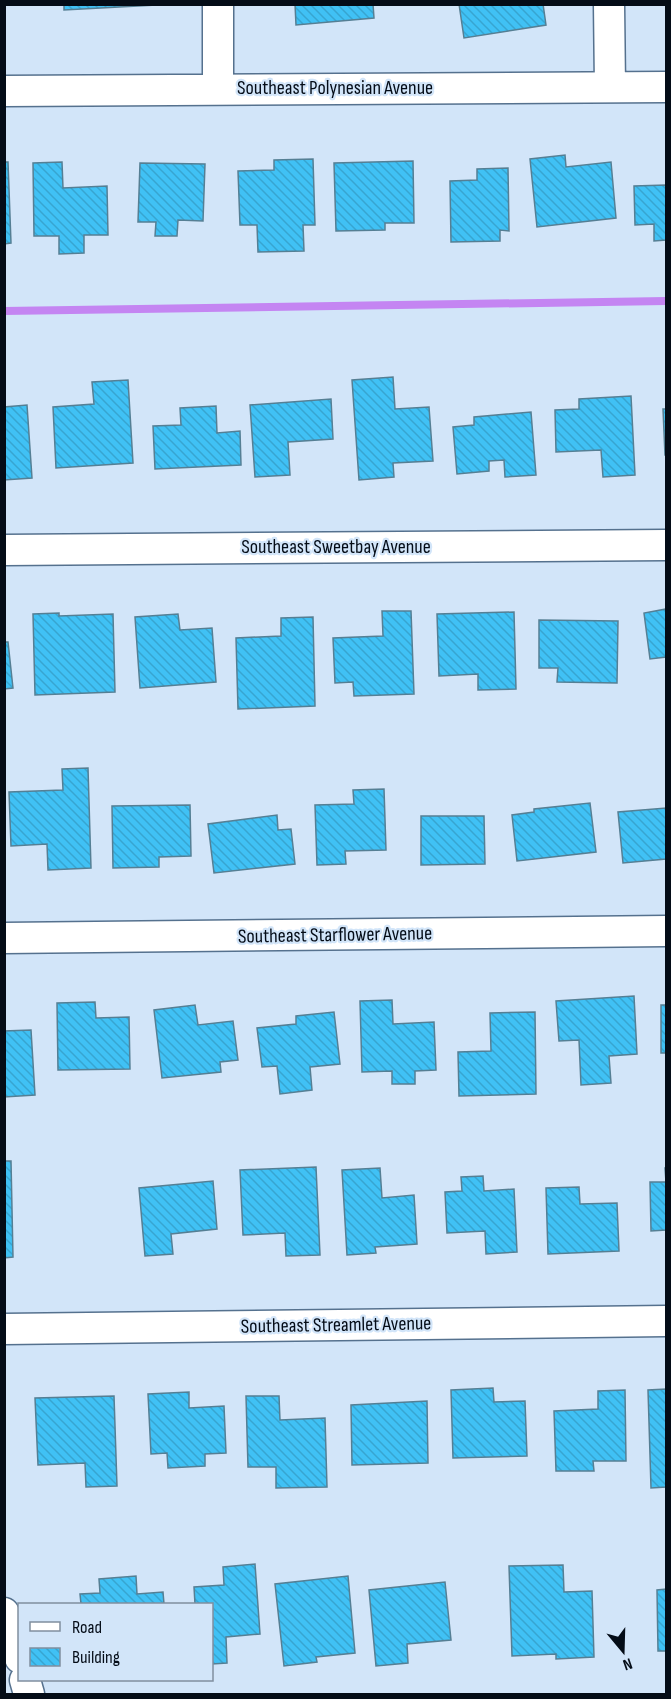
<svg xmlns="http://www.w3.org/2000/svg" width="671" height="1699" viewBox="0 0 671 1699" font-family="'Sofia Sans Condensed',sans-serif">
<defs>
<pattern id="building-back-hatch" width="6" height="6" patternUnits="userSpaceOnUse" patternTransform="scale(1.5)"><rect width="6" height="6" fill="#40c1f5"/><path d="M-1 5l2 2M0 0l6 6M5-1l2 2" fill="none" stroke="#37a5d1"/></pattern>
</defs>
<rect width="100%" height="100%" fill="#d2e5f9"/>
<g fill="none" stroke-linecap="round" stroke-linejoin="round">
<path stroke="#c485f2" stroke-width="8" d="M4,311L666,301"/>
</g>
<path fill="url(#building-back-hatch)" stroke="#557f94" stroke-width="1.5" d="M64,4H156V5L64,10Z
M295,4H373L374,18L296,25Z
M459,4H543L546,25L464,38Z
M565,155L566,167L611,162L616,218L537,227L530,159Z
M313,159L315,225H303L304,251L258,252L257,225H240L238,171L274,170V160Z
M413,161L414,223H385V230L336,231L334,163Z
M4,162H8L11,243L4,244Z
M62,162L63,188L107,186L108,235H84V253L59,254V236H34L33,163Z
M140,163L205,164L203,221L178,220L177,236H155L156,222H138Z
M508,168L509,231L500,230V241L451,242L450,181L477,180V169Z
M666,185V240L654,241V224L635,225L634,186Z
M393,377L395,409L429,407L433,461L393,463L394,477L359,480L352,380Z
M128,380L133,463L56,468L53,407L94,404L92,382Z
M631,396L635,475L603,477L601,450L556,452L555,410L579,409V399Z
M331,399L333,439L288,442L290,475L255,477L250,405Z
M27,405L32,478L4,480V407Z
M216,406L217,433L240,431L241,465L155,469L153,426L181,425L180,408Z
M663,409H666V455H665Z
M531,412L536,475L505,477L504,460L489,461V471L457,474L453,427L474,425V417Z
M666,609V657L650,659L644,613Z
M382,611H411L414,694L354,696L353,682L335,683L333,638L383,636Z
M514,612L516,689L478,690V674L439,676L437,614Z
M59,613V616L113,614L115,692L35,695L33,614Z
M178,614L180,630L212,628L216,682L140,688L135,617Z
M313,617L315,706L238,709L236,638L281,636V618Z
M539,620L618,621L617,683L557,682L558,668H539Z
M4,642H8L13,688L4,689Z
M88,768L91,868L48,870L47,844L11,846L9,792L63,790L62,769Z
M384,789L386,850L345,851L346,864L317,865L315,805L354,804L353,790Z
M590,803L596,852L517,861L512,815L534,812V809Z
M190,805L191,856L159,857V867L113,868L112,806Z
M666,808V859L623,863L618,812Z
M277,815L278,830L291,829L295,864L214,873L208,824Z
M421,816H484L485,864L421,865Z
M634,996L637,1054L609,1056L611,1083L581,1085L579,1040L559,1041L556,1001Z
M392,1000L393,1024L434,1022L436,1070L415,1071V1084H392V1071L362,1072L360,1001Z
M95,1002L96,1018L129,1017L130,1069L58,1070L57,1003Z
M195,1005L198,1025L233,1021L238,1060L220,1062L221,1072L162,1078L154,1010Z
M661,1005H666V1053H661Z
M334,1012L340,1064L310,1067L312,1090L280,1094L277,1066L262,1067L257,1028L296,1024V1016Z
M535,1012L536,1094L459,1096L458,1052L491,1051L490,1013Z
M31,1030L35,1095L4,1097V1031Z
M4,1161H11L13,1257L4,1258Z
M316,1167L320,1255L286,1256L285,1233L243,1235L240,1170Z
M380,1168L382,1198L414,1195L417,1244L375,1247L376,1253L347,1255L342,1170Z
M665,1168H666V1230L651,1231L650,1182H666Z
M483,1176L484,1191L514,1189L517,1252L486,1254L485,1231L447,1233L445,1192L462,1191L461,1177Z
M213,1181L217,1229L171,1234L173,1254L145,1256L139,1188Z
M579,1187L580,1204L617,1203L619,1251L548,1254L546,1188Z
M493,1388L494,1402L525,1401L527,1456L453,1458L451,1390Z
M666,1389V1487L651,1488L648,1390Z
M625,1390L626,1461H593L594,1471H556L554,1411L598,1409V1391Z
M189,1392V1408L224,1406L226,1453L205,1454V1466L168,1468L167,1453L151,1454L148,1394Z
M114,1396L117,1486L86,1487L85,1463L38,1465L35,1398Z
M246,1396H279L280,1420L325,1418L327,1487L276,1488V1467H248Z
M427,1401L428,1463L352,1465L351,1405Z
M255,1564L260,1634L226,1637L227,1663L212,1664V1604H195L194,1587L224,1585L223,1567Z
M563,1565L564,1592L592,1591L594,1657L556,1659V1654L512,1656L509,1566Z
M136,1576L137,1594L163,1592L164,1604H81L80,1594L100,1593L99,1579Z
M348,1576L355,1653L316,1657L317,1662L284,1666L275,1584Z
M445,1582L451,1640L407,1644L408,1663L376,1666L369,1590Z
M666,1589V1651H658L657,1590Z"/>
<g fill="none" stroke-linecap="round" stroke-linejoin="round">
<defs>
<path id="minor" d="M218,4V89
M609,4L610,87
M4,91L666,87
M4,550L666,545
M4,938L666,931
M4,1329L666,1321
M4,1613L20,1658
M25,1680L29,1694"/>
</defs>
<use href="#minor" stroke="#55718e" stroke-width="33"/>
<use href="#minor" stroke="#fff" stroke-width="30"/>
</g>
<g text-anchor="middle" dominant-baseline="central" stroke-width="4.5" stroke-linejoin="round" paint-order="stroke">
<g font-size="20" fill="#040c17" stroke="#d2e5f9">
<text x="335" y="88">Southeast Polynesian Avenue</text>
<text x="336" y="547">Southeast Sweetbay Avenue</text>
<text transform="translate(335 935) rotate(-1)">Southeast Starflower Avenue</text>
<text transform="translate(336 1325) rotate(-1)">Southeast Streamlet Avenue</text>
</g>
</g>
<rect width="671" height="1699" fill="none" stroke="#040c17" stroke-width="12"/>
<rect x="18" y="1603" width="195" height="78" fill="#d2e5f9" stroke="#808e9f" stroke-width="1.5"/>
<rect x="30" y="1622" width="30" height="9" fill="#ffffff" stroke="#808e9f" stroke-width="1.5"/>
<text x="72" y="1633" font-size="18" fill="#040c17">Road</text>
<rect x="30" y="1648" width="30" height="18" fill="url(#building-back-hatch)" stroke="#808e9f" stroke-width="1.5"/>
<text x="72" y="1663" font-size="18" fill="#040c17">Building</text>
<g transform="translate(623 1651) rotate(161)" stroke="#d2e5f9" stroke-width="4.5" paint-order="stroke">
<path d="M0-4.5L10 22L0 15L-10 22Z" fill="#040c17"/>
<text y="-9" font-size="16" font-weight="bold" text-anchor="middle" fill="#040c17">N</text>
</g>
</svg>
